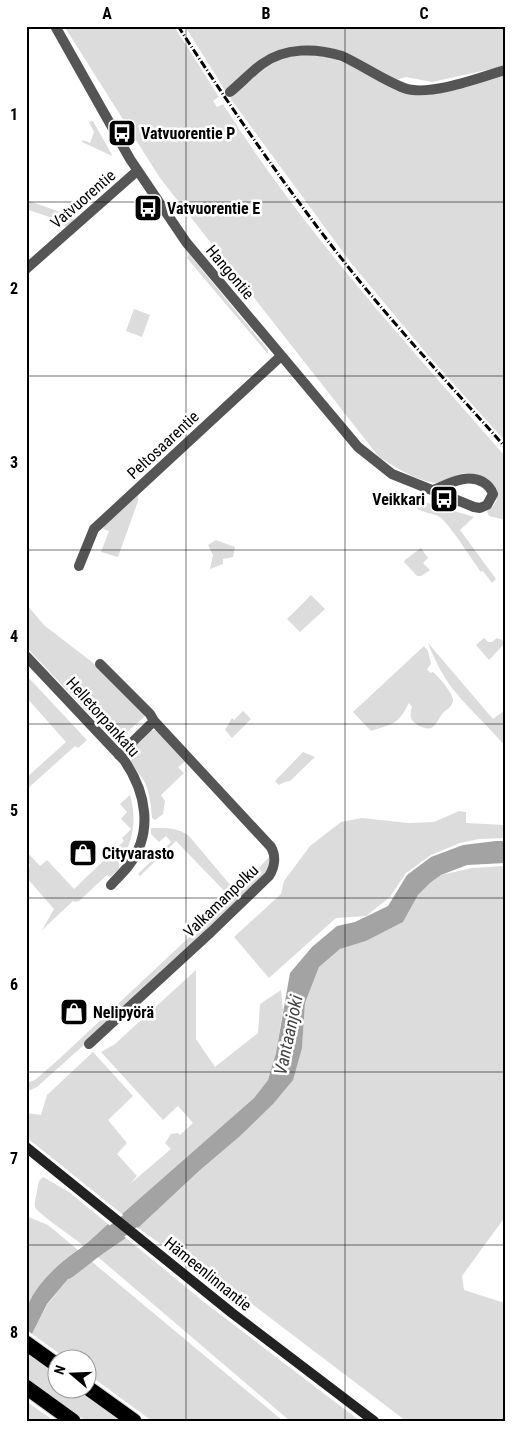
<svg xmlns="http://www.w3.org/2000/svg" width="531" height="1447" viewBox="0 0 531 1447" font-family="'Roboto Condensed',sans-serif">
<rect width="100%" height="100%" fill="#fff"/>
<path fill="#dcdcdc" d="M64,26H174L219,97L213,101L217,107L223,104C303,231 406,343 505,456V520L489,516L487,511C493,507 497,503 497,495C498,488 494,484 488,480C455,461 453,488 430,482C412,478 395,467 379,457L160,178Z
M185,26H505V66L432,82L406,77L396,80L359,60L296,48L226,92Z
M312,55L328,57L350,65L404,91L426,95L505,75V441L427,354L351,263L230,98C246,82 265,62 288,57C296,55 304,55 312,55Z
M93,121L112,155V156L82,142L83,140L90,143L94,132L89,122Z
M26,200L72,216L74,220L66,227L55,219L26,209Z
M189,254L268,350V354L197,270L187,258Z
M134,309L150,315L142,337L126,331Z
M138,495V501L118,557L101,552L109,531L103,529L104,526Z
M411,498L474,517L460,530L496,579L492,583L483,571L481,572C472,560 451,526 441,518C430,510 421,516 410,501Z
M216,540L235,547L233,557L223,559V564L210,569L213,555L208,545Z
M421,548L428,558L423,563L430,570L421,576H417L404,562L405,560Z
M311,595L325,609L300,632L287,619Z
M26,604L45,626L92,662L145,714L144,717L116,742L26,647Z
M484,638L488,642H492L497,638L502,640L505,643L489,660L476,645Z
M428,643L493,719L505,710V746C490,728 472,712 457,694C444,679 435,661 428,643Z
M424,646L428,651L431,664L427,669L430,673L433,672C438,676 454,694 453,701C452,707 447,709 443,713C439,717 437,725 431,728C425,730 413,724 411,718C410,715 411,710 412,707L409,703C398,725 392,724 371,731L353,712Z
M26,675L87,740L78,748L75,746L26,790V778L66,742L26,697Z
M243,711L251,719L232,738L225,730L232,718L234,720Z
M154,730L159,731L186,761L178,767L184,773L161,795L165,801L163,814L155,820L152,818C151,806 150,794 145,783C140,773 125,760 131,749L150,731Z
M303,752L315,757L290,781L285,782L279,785L275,781Z
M130,795C135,812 135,830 128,847C125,854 119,860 119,869L110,877L107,875L79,901L75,902L73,901L42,930L54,909L26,877L30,865L26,861V851L40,866L47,860L74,889L124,841L122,838L131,829L121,819L127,812L120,804Z
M459,811L466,812V823L505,825V838L479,839L460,843L431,855L406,873L390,897L366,916L336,918L269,978L234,937L281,894L284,881L310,846L341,822L362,818L408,823L434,822Z
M151,828C165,828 177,827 189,836L237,893L268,858H270V870L125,1008L37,1087L26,1092V1083L35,1080L58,1060L231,898L176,841L140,876L138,874L171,842L166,836L159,842L151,834Z
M505,866V1217L462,1276L464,1290L505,1303V1421H406L223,1282L182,1246L175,1254L138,1228L199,1171L239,1137L302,1048L305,1003L319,967L340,949L366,941L403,922L418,895L430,883L441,875L472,868Z
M196,970V1039L215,1067L258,1033L260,1004L281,990L283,1010L276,1053L268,1080L254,1098L122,1214L26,1137V1113L41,1115L47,1095L93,1052L133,1096L108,1120L127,1143L117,1154L137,1176L130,1184L171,1149L165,1143L171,1134L178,1133L180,1135L193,1123L178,1106L163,1120L101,1052L115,1044Z
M43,1177L69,1192L108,1224L84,1246C77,1240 37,1213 35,1207C34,1202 36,1196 37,1191C38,1185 38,1181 43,1177Z
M26,1216L48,1225L78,1250C56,1264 37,1288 26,1312Z
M126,1238L204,1302L360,1421H290L98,1257Z
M91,1261L283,1421H152L88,1374V1360L67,1359L32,1334L47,1305L68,1279Z
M26,1353L57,1376L58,1390H77L121,1421H86L26,1378Z
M26,1401L54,1421H26Z"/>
<path fill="#a3a3a3" d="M496,841H505V863L467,865L441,875L430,883L418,895L403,922L366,941L340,949L319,967L305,1003L302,1048L293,1080L273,1104L239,1137L199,1171L138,1228L122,1214L254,1098L268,1080L276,1053L290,973L312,947L337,926L355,922L388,906L407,875L431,857L463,845Z
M108,1224L126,1238L98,1257L84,1246Z
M78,1250L91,1261L68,1279L47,1304L32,1334L26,1329C26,1324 26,1318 26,1313C30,1289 59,1263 78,1250Z"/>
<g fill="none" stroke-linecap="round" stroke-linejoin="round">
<path stroke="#a3a3a3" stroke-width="18" d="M67,1270L130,1221L148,1205"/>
<defs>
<path id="motorway" d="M26,1343L58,1366
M26,1387L73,1421
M88,1388L134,1421"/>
</defs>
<use href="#motorway" stroke="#dbdbdb" stroke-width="17"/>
<path stroke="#555" stroke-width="10" d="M55,26L130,159L186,242L358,447L392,474L474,507L480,508L487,505L493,494C491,488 488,485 483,482C466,473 449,484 433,490
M230,92C241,83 251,72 262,64C285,47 316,48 342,56C362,65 383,80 404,88C429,97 479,78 505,70
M26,269L137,171
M79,566L94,529L281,356
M119,755L154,721
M89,1044L211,932L269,876C275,867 276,856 271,847L154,721L150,714L100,664"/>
<path stroke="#555" stroke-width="10" d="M26,656L124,760C146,792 154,832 129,865C124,872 117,878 111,885"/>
<path stroke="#222" stroke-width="10" d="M26,1147L232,1313L374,1421"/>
<use href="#motorway" stroke="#000" stroke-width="15"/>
<path stroke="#000" stroke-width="3" stroke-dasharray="8 2.5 1 2.5" stroke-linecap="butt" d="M178,26C233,111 290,194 353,273C401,333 454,389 505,447"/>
</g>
<path fill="none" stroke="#000" stroke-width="1" stroke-opacity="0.55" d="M186,26V1421M345,26V1421M26,202H505M26,376H505M26,550H505M26,724H505M26,898H505M26,1072H505M26,1245H505"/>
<defs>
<symbol id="bus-square" viewBox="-11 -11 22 22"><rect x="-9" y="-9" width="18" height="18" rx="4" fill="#000" stroke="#fff"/><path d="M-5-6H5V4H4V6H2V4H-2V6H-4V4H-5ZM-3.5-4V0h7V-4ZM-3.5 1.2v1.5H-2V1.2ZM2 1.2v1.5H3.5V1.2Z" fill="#fff"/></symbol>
<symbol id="shop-square" viewBox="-11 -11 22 22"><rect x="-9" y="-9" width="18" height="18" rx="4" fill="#000" stroke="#fff"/><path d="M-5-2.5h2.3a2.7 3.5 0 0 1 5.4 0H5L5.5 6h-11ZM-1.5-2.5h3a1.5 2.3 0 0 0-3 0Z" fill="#fff"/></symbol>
</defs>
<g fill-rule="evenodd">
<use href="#bus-square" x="106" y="117" width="32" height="32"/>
<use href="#bus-square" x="132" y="192" width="32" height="32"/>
<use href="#bus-square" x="428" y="483" width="32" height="32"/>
<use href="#shop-square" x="67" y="837" width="32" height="32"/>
<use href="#shop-square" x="58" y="996" width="32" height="32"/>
</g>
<g text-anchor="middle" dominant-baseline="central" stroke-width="5" stroke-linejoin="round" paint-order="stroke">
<g font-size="16" font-weight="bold" fill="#000" stroke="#fff" text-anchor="start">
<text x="141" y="133">Vatvuorentie P</text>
<text x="167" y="208">Vatvuorentie E</text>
<text x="425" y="499" text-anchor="end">Veikkari</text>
<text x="102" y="853">Cityvarasto</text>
<text x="93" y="1012">Nelipyörä</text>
</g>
<g font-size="16" fill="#000" stroke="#fff">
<text transform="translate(83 199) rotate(-41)">Vatvuorentie</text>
<text transform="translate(230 272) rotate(50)">Hangontie</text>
<text transform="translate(163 445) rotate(-43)">Peltosaarentie</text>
<text transform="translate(103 717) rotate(48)">Helletorpankatu</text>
<text transform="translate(221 901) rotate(-44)">Valkamanpolku</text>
<text transform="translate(208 1274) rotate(39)">Hämeenlinnantie</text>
</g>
<g font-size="18" font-style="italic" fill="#444" stroke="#fff">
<text transform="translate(288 1035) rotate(-78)">Vantaanjoki</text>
</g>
</g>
<rect width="531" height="1447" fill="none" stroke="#ffffff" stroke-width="55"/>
<g transform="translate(72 1374) rotate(289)"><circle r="24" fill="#ffffff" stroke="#999999"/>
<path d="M0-4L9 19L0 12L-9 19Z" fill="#000000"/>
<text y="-8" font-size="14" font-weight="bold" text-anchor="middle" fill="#000000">N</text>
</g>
<rect x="28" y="28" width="476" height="1392" fill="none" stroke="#000" stroke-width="2"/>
<g font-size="16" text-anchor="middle" font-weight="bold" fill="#000">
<text x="107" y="19">A</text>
<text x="266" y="19">B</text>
<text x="424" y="19">C</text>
<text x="14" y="120">1</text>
<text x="14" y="294">2</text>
<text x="14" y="468">3</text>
<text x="14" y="642">4</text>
<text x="14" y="816">5</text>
<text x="14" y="990">6</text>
<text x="14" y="1164">7</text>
<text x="14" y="1338">8</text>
</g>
</svg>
